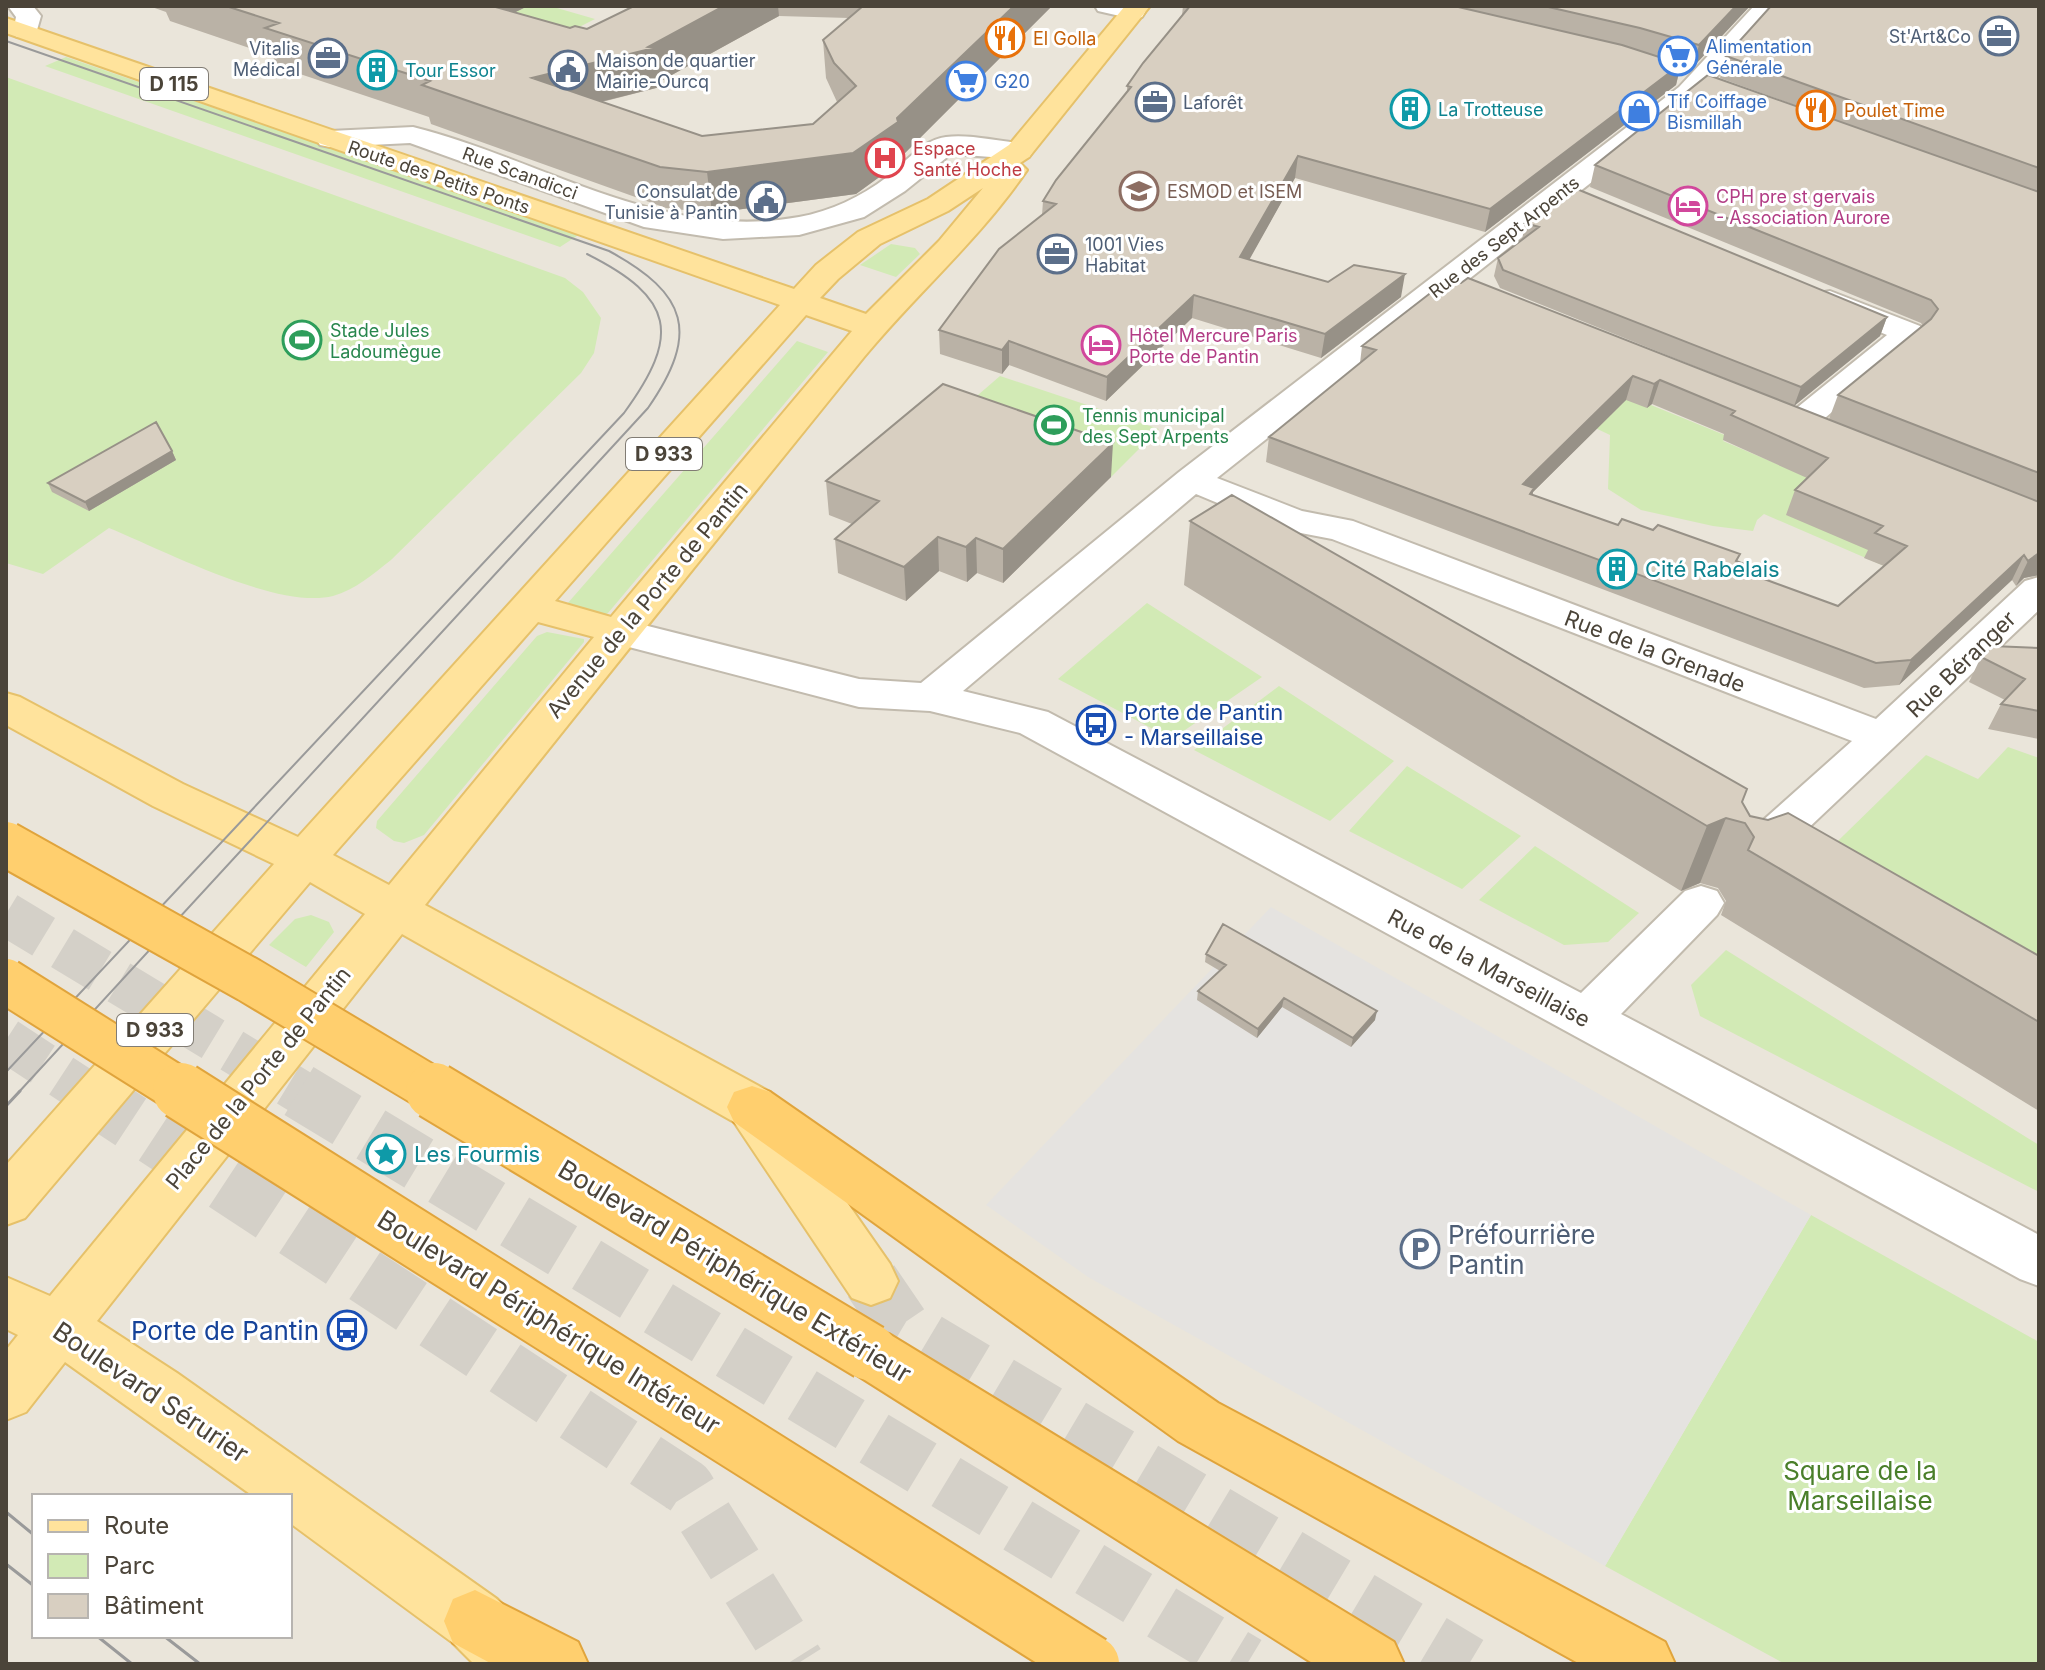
<svg xmlns="http://www.w3.org/2000/svg" width="2045" height="1670" viewBox="0 0 2045 1670" font-family="Inter,sans-serif">
<rect width="100%" height="100%" fill="#f6f3ec"/>
<path fill="#eae5da" fill-rule="evenodd" d="M6,6H2039V1664H6ZM34,1496H290V1636H34Z"/>
<path fill="#d2eab5" d="M521,6H550L595,19L526,54L481,29Z
M66,57L580,234L560,247L45,66Z
M6,77L565,278L583,292L601,318L594,353L581,373L391,560C373,574 355,590 333,596C277,610 163,550 109,528L43,574L6,563Z
M891,244L915,248L920,254L896,277L860,265Z
M797,341L828,352L608,613L604,615L568,607L567,604Z
M1000,376L1159,429L1111,477L949,420Z
M1592,381L1727,436L1723,441L1938,532L1922,551L2005,586L1979,607L1764,514L1757,520L1753,531L1713,526L1641,510L1608,489L1610,435L1572,417Z
M1147,603L1262,677L1172,739L1058,679Z
M547,632L584,639V642L424,835L404,843L394,841L376,828L377,821L537,636Z
M1279,686L1394,761L1330,821L1194,750Z
M2008,747L2039,758V1014L1803,875L1926,755L1978,779Z
M1407,766L1521,836L1462,889L1349,831Z
M1535,846L1639,913L1608,942L1564,945L1479,900Z
M311,915L329,922L334,932L306,967L269,945L295,919Z
M1726,950L2039,1145V1192L1700,1016L1691,985Z
M1811,1215L2039,1342V1664H1785L1605,1566Z"/>
<path fill="#e5e3e0" d="M1271,907L1811,1215L1605,1566L1088,1277L986,1205Z"/>
<g fill="none" stroke-linecap="round" stroke-linejoin="round">
<path stroke="#d4d0c8" stroke-width="44" stroke-dasharray="44 22" stroke-linecap="butt" d="M6,914L302,1093
M6,1040L87,1093"/>
<path stroke="#d4d0c8" stroke-width="56" stroke-dasharray="56 28" stroke-linecap="butt" d="M84,1091L686,1487L797,1664
M299,1091L1247,1664
M871,1281L901,1325L1469,1664"/>
<defs>
<path id="street" d="M8,6H33L41,16L35,37H17L13,32L16,17Z
M1095,6H1139L1145,12L1142,17L1133,19L1098,11Z
M1754,6H1779L1697,99L1217,478L1302,511L1353,521L1876,719L2025,581L2039,577V610L1765,869L1749,874L1733,869L1727,858L1733,847L1852,741L1332,539L1280,529L1196,494L963,691L1048,712L1581,993L1685,891L1701,886L1717,891L1724,903L1717,915L1621,1014L2039,1235V1286L2020,1279L1020,733L930,711L859,707L606,641L600,632L606,623L620,619L859,679L921,683L1179,472L1679,87Z
M413,127C542,159 660,242 799,217C831,211 861,197 887,177C905,163 922,140 946,137C969,134 996,141 1019,143L1029,145L1033,151L1029,157L1019,159L951,154L905,191L864,217L799,235L723,239L644,227L410,143L330,147L320,145L316,139L320,133L330,131Z
M1830,291L1920,326L1925,333L1812,429L1800,432L1788,429L1783,422L1788,415L1887,335L1819,307L1814,300L1819,293Z"/>
<path id="primary" d="M1125,6H1150L1029,157L1020,163L1027,170C980,239 917,293 864,357C717,539 570,721 425,905L770,1092L890,1264L898,1281L890,1298L871,1305L852,1298L734,1122L402,934L97,1321L177,1373L497,1599L542,1642L552,1664H474L453,1643L290,1523V1496H253L65,1362L26,1412L6,1420V1350L18,1335L6,1329V1277L50,1296L365,914L310,882L25,1218L6,1225V1165L274,864L153,806L6,725V693L20,697L183,784L298,837L780,305L6,33V18L794,289L816,265L858,232L928,199L1009,145ZM983,188L939,241L866,314L820,298L838,279L880,244L948,211ZM806,315L852,331L611,617L555,601ZM538,622L594,637L389,885L333,855Z"/>
<path id="highway" d="M752,1086L770,1092L1218,1403L1665,1642L1675,1664H1580L1178,1441L734,1122L727,1107L734,1092Z
M869,1326L889,1334L1394,1642L1404,1664H1314L849,1370L841,1352L849,1334Z
M475,1590L578,1642L588,1664H492L453,1643L444,1621L453,1599Z"/>
</defs>
<use href="#street" stroke="#c2bbae" stroke-width="4"/>
<use href="#primary" stroke="#e6c16a" stroke-width="4"/>
<use href="#highway" stroke="#e0a43c" stroke-width="4"/>
<use href="#street" fill="#fff" fill-rule="evenodd"/>
<use href="#primary" fill="#ffe39c" fill-rule="evenodd"/>
<use href="#highway" fill="#ffcf6e" fill-rule="evenodd"/>
<path stroke="#9a9a9a" stroke-width="2" d="M6,41L609,251C688,294 700,333 648,408L18,1093
M6,1072L624,413C681,335 675,298 587,254"/>
<path stroke="#9a9a9a" stroke-width="3" d="M6,1106L20,1091
M6,1512L34,1535
M6,1564L34,1586
M97,1636L132,1664
M164,1636L200,1664"/>
<defs>
<path id="highway-bridge-far1" d="M6,844L249,980L438,1093
M6,981L184,1093"/>
<path id="highway-bridge" d="M181,1091L1091,1664
M434,1091L869,1352"/>
</defs>
<use href="#highway-bridge-far1" stroke="#e0a43c" stroke-width="48" stroke-linecap="butt"/>
<use href="#highway-bridge" stroke="#e0a43c" stroke-width="60" stroke-linecap="butt"/>
<use href="#highway-bridge-far1" stroke="#ffcf6e" stroke-width="44"/>
<use href="#highway-bridge" stroke="#ffcf6e" stroke-width="56"/>
</g>
<path fill="#bab2a6" fill-rule="evenodd" d="M149,6H528L515,12L570,28L587,29L634,6H1052L900,158V162L856,194L712,213L666,208L431,124L429,117L276,66L273,56L170,21L166,12ZM779,16L849,18L823,40L826,78L837,102L813,124L702,136L602,102L660,87L659,82Z
M1183,6H1750L1693,67L1658,56L1681,64L1676,85L1485,232L1295,178L1249,259L1328,282L1401,297L1321,358L1192,318L1106,401L1009,365L1002,374L940,354L939,330L1042,215L1043,201L1127,92V86L1182,15Z
M2039,6V575L2024,578L2016,586L2012,580L1899,685L1864,688L1266,462L1269,437L1360,363L1362,346L1446,281L1829,419L1838,395L1923,326L1921,323L1590,187L1595,165L1830,118L1720,78L1726,56ZM1626,400L1647,408L1652,404L1724,434L1723,440L1807,478L1795,490L1786,515L1868,550L1864,558L1884,566L1838,606L1766,580L1737,561L1618,525L1533,495V492Z
M1525,223L1887,317L1880,336L1794,406L1500,288L1494,276L1498,258L1522,240Z
M172,451L176,460L89,511L52,492L48,483Z
M1111,477L1003,583L977,573L967,582L939,571L906,601L838,573L835,539L852,524L829,515L826,481Z
M1190,521L1742,802L1750,816L2039,956V1111L1721,915L1726,901L1718,888L1700,883L1681,891L1184,585Z
M2039,648V739L1988,729L2001,704L2005,700L1969,682L1981,657Z
M1206,954L1375,1020L1351,1047L1282,1007L1257,1038L1197,1000L1198,991L1220,971L1205,962Z"/>
<path fill="#979187" d="M463,6H528L469,35Z
M724,6H778L779,16L659,82L660,87L540,117L532,78L648,47Z
M1014,6H1052L900,158V162L856,194L712,213L707,172L897,118Z
M1736,6H1750L1693,67L1699,45Z
M1681,64L1676,85L1485,232L1490,209Z
M1298,156L1295,178L1238,280L1240,257Z
M1405,274L1401,297L1321,358L1325,334Z
M1194,295L1192,318L1106,401L1107,377Z
M1887,317L1880,336L1794,406L1801,387Z
M1009,341V365L1002,374V350Z
M1633,376L1626,400L1533,492L1528,513L1523,484Z
M1660,380L1652,404L1647,408L1654,384Z
M1113,443L1111,477L1003,583V549Z
M172,451L176,460L89,511L85,502Z
M938,537L939,571L906,601L904,567Z
M976,538L977,573L967,582L966,547Z
M2037,553H2039V575L2024,578L2016,586L2028,561Z
M2024,555L2012,580L1899,685L1911,660Z
M1726,818L1700,883L1681,891L1707,826Z
M1284,998L1282,1007L1257,1038L1258,1029Z
M1377,1011L1375,1020L1351,1047L1353,1038Z"/>
<path fill="#d8cfc1" stroke="#979187" stroke-width="2" fill-rule="evenodd" d="M226,6H492L570,28L575,26L587,29L634,6H724L648,47L654,48L532,78L702,136L813,124L856,86L834,63L823,40L863,6H1014L897,118L898,122L853,153L707,172L660,167L422,85L430,81L265,28L279,23Z
M1190,6H1454L1622,45L1681,64L1490,209L1298,156L1240,257L1328,282L1354,265L1405,274L1325,334L1194,295L1107,377L1009,341L1002,350L939,330L999,249L1056,204L1043,201L1056,180L1131,87L1127,86L1143,63Z
M1544,6H1736L1699,45L1640,28Z
M1771,6H2039V168L1726,56Z
M1708,75L2039,192V473L1838,395L1931,319L1938,309L1931,300L1595,165Z
M1572,187L1887,317L1801,387L1503,270L1498,258L1539,227L1525,223Z
M1468,278L2039,502V553L2028,561L2024,555L1911,660L1876,663L1269,437L1376,350L1362,346L1446,281L1461,283ZM1633,376L1654,384L1660,380L1735,411L1731,415L1828,458L1795,490L1883,526L1875,533L1907,546L1838,606L1764,579L1769,573L1736,561L1740,554L1658,525L1653,530L1622,519L1618,525L1530,494L1534,488L1523,484Z
M943,384L1113,443L1003,549L976,538L966,547L938,537L904,567L835,539L879,501L826,481Z
M156,422L172,451L85,502L48,483Z
M1232,495L1747,789L1742,802L1750,816L1768,820L1788,813L2039,956V1022L1748,850L1754,837L1745,823L1726,818L1707,826L1190,521Z
M1992,646L2039,648V711L2001,704L2025,679L1981,657Z
M1223,924L1377,1011L1353,1038L1284,998L1258,1029L1198,991L1226,965L1206,954Z"/>
<defs>
<symbol id="office-ring" viewBox="-11 -11 22 22"><circle r="9.5" fill="#fff" stroke="#5c6f8a" stroke-width="1.5"/><path d="M-6-3h4V-5.5h4V-3h4V5H-6ZM-1-4.5V-3h2v-1.5ZM-6 0V1H6V0Z" fill="#5c6f8a"/></symbol>
<symbol id="restaurant-ring" viewBox="-11 -11 22 22"><circle r="9.5" fill="#fff" stroke="#e8710a" stroke-width="1.5"/><path d="M-5-6h1v4h1v-4h1v4h1v-4h1v5L-1.5 .5V6h-2V.5L-5-1ZM5-6V6H3V1.5H1.5Q1.5-4 5-6Z" fill="#e8710a"/></symbol>
<symbol id="supermarket-ring" viewBox="-11 -11 22 22"><circle r="9.5" fill="#fff" stroke="#3f7fe0" stroke-width="1.5"/><path d="M-6-5.5h2.5l.6 2H6L4.5 2H-2.5L-4.4-4H-6ZM-1.5 3.2a1.3 1.3 0 1 0 .1 0ZM3 3.2a1.3 1.3 0 1 0 .1 0Z" fill="#3f7fe0"/></symbol>
<symbol id="building-ring" viewBox="-11 -11 22 22"><circle r="9.5" fill="#fff" stroke="#0f9aa8" stroke-width="1.5"/><path d="M-4-6H4V6H1V3H-1V6H-4ZM-2.5-4.3h1.7v1.8h-1.7ZM.8-4.3h1.7v1.8H.8ZM-2.5-1h1.7V.8h-1.7ZM.8-1h1.7V.8H.8Z" fill="#0f9aa8"/></symbol>
<symbol id="civic-ring" viewBox="-11 -11 22 22"><circle r="9.5" fill="#fff" stroke="#5c6f8a" stroke-width="1.5"/><path d="M-.6-6.5H3V-4.5H.6V-3L4-1V1h2V6H-6V1h2V-1L-.6-3ZM-1.2 2.5V6h2.4V2.5Z" fill="#5c6f8a"/></symbol>
<symbol id="shop-ring" viewBox="-11 -11 22 22"><circle r="9.5" fill="#fff" stroke="#3f7fe0" stroke-width="1.5"/><path d="M-5-2.5h2.3a2.7 3.5 0 0 1 5.4 0H5L5.5 6h-11ZM-1.5-2.5h3a1.5 2.3 0 0 0-3 0Z" fill="#3f7fe0"/></symbol>
<symbol id="hospital-ring" viewBox="-11 -11 22 22"><circle r="9.5" fill="#fff" stroke="#e0444e" stroke-width="1.5"/><path d="M-5-5h3v3.5h4V-5h3V5h-3V1.5h-4V5h-3Z" fill="#e0444e"/></symbol>
<symbol id="university-ring" viewBox="-11 -11 22 22"><circle r="9.5" fill="#fff" stroke="#8d6e63" stroke-width="1.5"/><path d="M0-5L7-2L0 1L-7-2ZM-4 1L0 2.5L4 1V4Q0 6-4 4Z" fill="#8d6e63"/></symbol>
<symbol id="hotel-ring" viewBox="-11 -11 22 22"><circle r="9.5" fill="#fff" stroke="#d1479c" stroke-width="1.5"/><path d="M-6-4.5h1.5V1H6V5H4.5V3h-9V5H-6ZM-4 0a1.8 1.8 0 1 1 3.6 0ZM.5 0V-2.5h3Q6-2.5 6 0Z" fill="#d1479c"/></symbol>
<symbol id="stadium-ring" viewBox="-11 -11 22 22"><circle r="9.5" fill="#fff" stroke="#2e9e5b" stroke-width="1.5"/><path d="M0-5a6.5 5 0 1 0 0 10a6.5 5 0 1 0 0-10ZM-3.5-1.8h7v3.6h-7Z" fill="#2e9e5b"/></symbol>
<symbol id="bus-ring" viewBox="-11 -11 22 22"><circle r="9.5" fill="#fff" stroke="#1a4fb4" stroke-width="1.5"/><path d="M-5-6H5V4H4V6H2V4H-2V6H-4V4H-5ZM-3.5-4V0h7V-4ZM-3.5 1.2v1.5H-2V1.2ZM2 1.2v1.5H3.5V1.2Z" fill="#1a4fb4"/></symbol>
<symbol id="sight-ring" viewBox="-11 -11 22 22"><circle r="9.5" fill="#fff" stroke="#0f9aa8" stroke-width="1.5"/><path d="M0-6L1.8-2.2L6-1.7L2.9 1.2L3.7 5.4L0 3.3L-3.7 5.4L-2.9 1.2L-6-1.7L-1.8-2.2Z" fill="#0f9aa8"/></symbol>
<symbol id="parking-ring" viewBox="-11 -11 22 22"><circle r="9.5" fill="#fff" stroke="#5c6f8a" stroke-width="1.5"/><path d="M-3.5-5.5H1a3.5 3.5 0 0 1 0 7H-1V5.5H-3.5ZM-1-3.4V-.6H.8a1.4 1.4 0 0 0 0-2.8Z" fill="#5c6f8a"/></symbol>
</defs>
<g fill-rule="evenodd">
<use href="#office-ring" x="1977" y="14" width="44" height="44"/>
<use href="#restaurant-ring" x="983" y="16" width="44" height="44"/>
<use href="#supermarket-ring" x="1656" y="34" width="44" height="44"/>
<use href="#office-ring" x="306" y="36" width="44" height="44"/>
<use href="#building-ring" x="355" y="48" width="44" height="44"/>
<use href="#civic-ring" x="546" y="48" width="44" height="44"/>
<use href="#supermarket-ring" x="944" y="59" width="44" height="44"/>
<use href="#office-ring" x="1133" y="80" width="44" height="44"/>
<use href="#building-ring" x="1388" y="87" width="44" height="44"/>
<use href="#restaurant-ring" x="1794" y="88" width="44" height="44"/>
<use href="#shop-ring" x="1617" y="89" width="44" height="44"/>
<use href="#hospital-ring" x="863" y="136" width="44" height="44"/>
<use href="#university-ring" x="1117" y="169" width="44" height="44"/>
<use href="#civic-ring" x="744" y="179" width="44" height="44"/>
<use href="#hotel-ring" x="1666" y="184" width="44" height="44"/>
<use href="#office-ring" x="1035" y="232" width="44" height="44"/>
<use href="#stadium-ring" x="280" y="318" width="44" height="44"/>
<use href="#hotel-ring" x="1079" y="323" width="44" height="44"/>
<use href="#stadium-ring" x="1032" y="403" width="44" height="44"/>
<use href="#building-ring" x="1595" y="547" width="44" height="44"/>
<use href="#bus-ring" x="1074" y="703" width="44" height="44"/>
<use href="#sight-ring" x="364" y="1132" width="44" height="44"/>
<use href="#parking-ring" x="1398" y="1227" width="44" height="44"/>
<use href="#bus-ring" x="325" y="1308" width="44" height="44"/>
</g>
<g text-anchor="middle" dominant-baseline="central" stroke-width="6" stroke-linejoin="round" paint-order="stroke">
<g font-size="18" fill="#4e5e75" stroke="#fff" text-anchor="end">
<text x="1971" y="36">St'Art&amp;Co</text>
<text x="300" y="48">Vitalis<tspan x="300" dy="21">Médical</tspan></text>
<text x="596" y="60" text-anchor="start">Maison de quartier<tspan x="596" dy="21">Mairie-Ourcq</tspan></text>
<text x="1183" y="102" text-anchor="start">Laforêt</text>
<text x="738" y="191">Consulat de<tspan x="738" dy="21">Tunisie à Pantin</tspan></text>
<text x="1085" y="244" text-anchor="start">1001 Vies<tspan x="1085" dy="21">Habitat</tspan></text>
</g>
<g font-size="18" fill="#c56008" stroke="#fff" text-anchor="start">
<text x="1033" y="38">El Golla</text>
<text x="1844" y="110">Poulet Time</text>
</g>
<g font-size="18" fill="#366cbe" stroke="#fff" text-anchor="start">
<text x="1706" y="46">Alimentation<tspan x="1706" dy="21">Générale</tspan></text>
<text x="994" y="81">G20</text>
<text x="1667" y="101">Tif Coiffage<tspan x="1667" dy="21">Bismillah</tspan></text>
</g>
<g font-size="18" fill="#0d838f" stroke="#fff" text-anchor="start">
<text x="405" y="70">Tour Essor</text>
<text x="1438" y="109">La Trotteuse</text>
</g>
<g font-size="18" fill="#be3a42" stroke="#fff" text-anchor="start">
<text x="913" y="148">Espace<tspan x="913" dy="21">Santé Hoche</tspan></text>
</g>
<g font-size="18" fill="#4b4439" stroke="#fff">
<text transform="translate(520 173) rotate(20)">Rue Scandicci</text>
<text transform="translate(439 177) rotate(19)">Route des Petits Ponts</text>
<text transform="translate(1504 237) rotate(-38)">Rue des Sept Arpents</text>
</g>
<g font-size="18" fill="#785e54" stroke="#fff" text-anchor="start">
<text x="1167" y="191">ESMOD et ISEM</text>
</g>
<g font-size="18" fill="#b23c85" stroke="#fff" text-anchor="start">
<text x="1716" y="196">CPH pre st gervais<tspan x="1716" dy="21">- Association Aurore</tspan></text>
<text x="1129" y="335">Hôtel Mercure Paris<tspan x="1129" dy="21">Porte de Pantin</tspan></text>
</g>
<g font-size="18" fill="#27864d" stroke="#fff" text-anchor="start">
<text x="330" y="330">Stade Jules<tspan x="330" dy="21">Ladoumègue</tspan></text>
<text x="1082" y="415">Tennis municipal<tspan x="1082" dy="21">des Sept Arpents</tspan></text>
</g>
<g fill="#fff" stroke="#817c74" stroke-width="2">
<rect x="140" y="68" width="68" height="32" rx="6"/>
<rect x="626" y="438" width="76" height="32" rx="6"/>
<rect x="117" y="1014" width="76" height="32" rx="6"/>
</g>
<g font-size="20" font-weight="bold" fill="#4b4439">
<text x="174" y="84">D 115</text>
<text x="664" y="454">D 933</text>
<text x="155" y="1030">D 933</text>
</g>
<g font-size="22" fill="#0d838f" stroke="#fff" text-anchor="start">
<text x="1645" y="569">Cité Rabelais</text>
<text x="414" y="1154">Les Fourmis</text>
</g>
<g font-size="22" fill="#4b4439" stroke="#fff">
<text transform="translate(647 600) rotate(-50)">Avenue de la Porte de Pantin</text>
<text transform="translate(1655 651) rotate(21)">Rue de la Grenade</text>
<text transform="translate(1961 664) rotate(-44)">Rue Béranger</text>
<text transform="translate(1489 968) rotate(28)">Rue de la Marseillaise</text>
<text transform="translate(258 1078) rotate(-51)">Place de la Porte de Pantin</text>
</g>
<g font-size="22" fill="#164399" stroke="#fff" text-anchor="start">
<text x="1124" y="712">Porte de Pantin<tspan x="1124" dy="25">- Marseillaise</tspan></text>
</g>
<g font-size="26" fill="#4e5e75" stroke="#fff" text-anchor="start">
<text x="1448" y="1234">Préfourrière<tspan x="1448" dy="30">Pantin</tspan></text>
</g>
<g font-size="26" fill="#4b4439" stroke="#fff">
<text transform="translate(735 1271) rotate(31)">Boulevard Périphérique Extérieur</text>
<text transform="translate(549 1322) rotate(32)">Boulevard Périphérique Intérieur</text>
<text transform="translate(151 1392) rotate(34)">Boulevard Sérurier</text>
</g>
<g font-size="26" fill="#164399" stroke="#fff" text-anchor="end">
<text x="319" y="1330">Porte de Pantin</text>
</g>
<g font-size="26" fill="#4a7f2a" stroke="#fff">
<text x="1860" y="1470">Square de la<tspan x="1860" dy="30">Marseillaise</tspan></text>
</g>
</g>
<rect width="2045" height="1670" fill="none" stroke="#4b4439" stroke-width="16"/>
<rect x="32" y="1494" width="260" height="144" fill="#ffffff" stroke="#b7b4b0" stroke-width="2"/>
<rect x="48" y="1520" width="40" height="12" fill="#ffe39c" stroke="#b7b4b0" stroke-width="2"/>
<text x="104" y="1534" font-size="24" fill="#4b4439">Route</text>
<rect x="48" y="1554" width="40" height="24" fill="#d2eab5" stroke="#b7b4b0" stroke-width="2"/>
<text x="104" y="1574" font-size="24" fill="#4b4439">Parc</text>
<rect x="48" y="1594" width="40" height="24" fill="#d8cfc1" stroke="#b7b4b0" stroke-width="2"/>
<text x="104" y="1614" font-size="24" fill="#4b4439">Bâtiment</text>
</svg>
